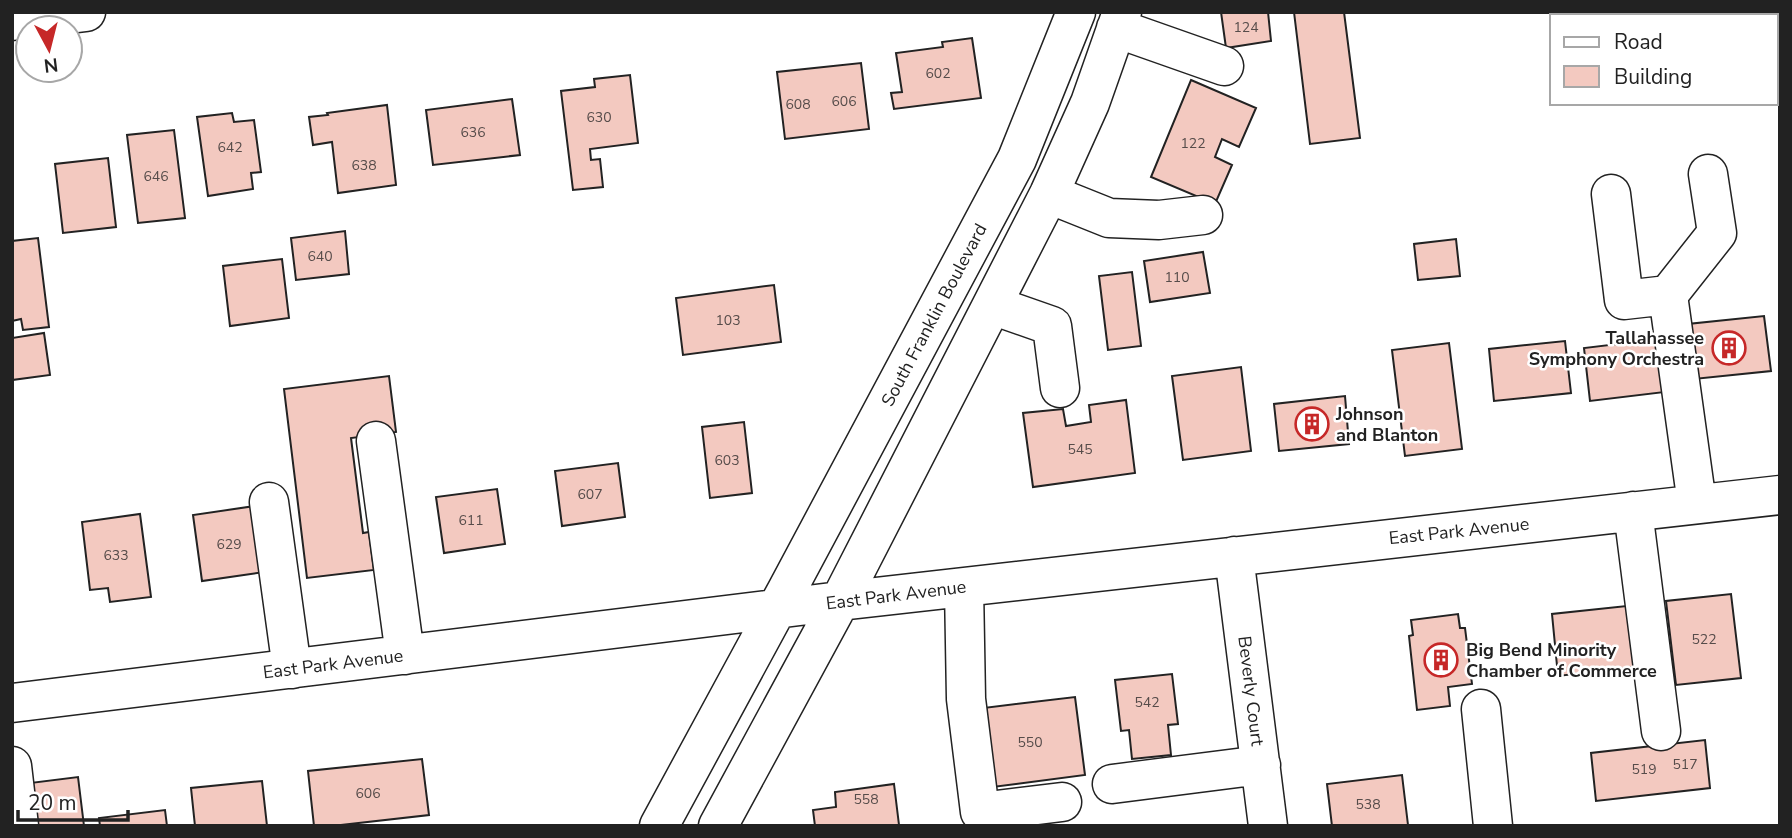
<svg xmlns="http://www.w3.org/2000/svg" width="1792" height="838" viewBox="0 0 1792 838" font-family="'Nunito Sans',sans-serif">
<rect width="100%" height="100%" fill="#fff"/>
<path fill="#f3c9c0" stroke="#222" stroke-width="2" d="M1221,12H1268L1271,41L1226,48Z
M1294,12H1344L1360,138L1310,144Z
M1574,12H1599L1600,16H1574Z
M972,38L981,98L894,109L891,93L902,92L896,53L943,47L942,42Z
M861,63L869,129L785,139L777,72Z
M630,75L638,143L590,149L591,160L600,159L603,187L573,190L561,91L595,87L594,79Z
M1191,80L1256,108L1239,147L1222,139L1215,157L1232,165L1215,204L1151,177Z
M512,99L520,155L433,165L426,110Z
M387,105L396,185L338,193L332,142L313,145L309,117L328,115L327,113Z
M232,113L234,122L254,120L261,172L251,173L253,189L208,196L197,117Z
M174,130L185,218L138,223L127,135Z
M108,158L116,227L63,233L55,164Z
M345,231L349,274L296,280L291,238Z
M38,238L49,327L23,330L21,319L12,321V241Z
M1456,239L1460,276L1418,280L1414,244Z
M1203,252L1210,293L1150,302L1144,261Z
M282,259L289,318L230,326L223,266Z
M1132,272L1141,346L1108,350L1099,276Z
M774,285L781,342L683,355L676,298Z
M1764,316L1771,371L1694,379L1688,324Z
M44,333L50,375L12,380V338Z
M1659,339L1665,392L1590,401L1584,348Z
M1565,341L1571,393L1494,401L1489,349Z
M1449,343L1462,449L1405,456L1392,350Z
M1241,367L1251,451L1183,460L1172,376Z
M389,376L396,432L351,438L363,533L369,532L374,570L307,578L284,389Z
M1345,396L1349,444L1279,451L1274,404Z
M1126,400L1135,473L1033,487L1023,413L1063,409L1066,426L1091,422L1089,405Z
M744,422L752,493L710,498L702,427Z
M618,463L625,517L562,526L555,471Z
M497,489L505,544L444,553L436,497Z
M255,506L264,572L202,581L193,515Z
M140,514L151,597L110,602L108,588L90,590L82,522Z
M1731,594L1741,678L1676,685L1666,601Z
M1636,605L1643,666L1558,676L1552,614Z
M1458,614L1460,628H1465L1472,684L1448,687L1450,706L1417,710L1409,636L1413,635L1411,620Z
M1172,674L1178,724L1168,725L1171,755L1132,759L1129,730L1121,731L1115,680Z
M1075,697L1085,775L985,788L975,709Z
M1705,740L1710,788L1596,801L1591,753Z
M422,759L429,815L332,826H314L308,771Z
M1402,775L1408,825L1332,826L1327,784Z
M78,777L84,826H28L22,784Z
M262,781L267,826H195L191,788Z
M894,784L899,825L815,826L813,810L836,807L835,792Z
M165,810L167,826H100L99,818Z"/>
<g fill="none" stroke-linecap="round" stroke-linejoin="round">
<defs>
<path id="minor" d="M1767,12L1773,16
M12,21L86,12
M1116,28L1224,66
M1049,194L1109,218L1159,220L1203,215
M1611,194L1624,300L1668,295
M992,305L1052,326L1060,388
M376,441L405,655
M269,502L292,669
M1697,504L1668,295L1717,233L1708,174
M1633,511L1661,731
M1234,556L1268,826
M964,587L966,699L980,812L1062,802
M12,703L840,601L1780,495
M1481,709L1493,826
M12,766L19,826
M1112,784L1261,765
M659,826L787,590L1017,159L1076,12
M718,826L840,601L1049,194L1090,103L1122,12"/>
</defs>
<use href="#minor" stroke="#222" stroke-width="41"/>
<use href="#minor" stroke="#fff" stroke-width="38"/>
</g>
<defs>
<symbol id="building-ring" viewBox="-11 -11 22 22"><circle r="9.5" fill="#fff" stroke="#c62828" stroke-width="1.5"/><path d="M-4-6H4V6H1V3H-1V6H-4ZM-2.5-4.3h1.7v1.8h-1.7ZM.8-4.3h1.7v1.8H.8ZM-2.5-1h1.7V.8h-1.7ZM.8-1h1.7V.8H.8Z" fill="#c62828"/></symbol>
</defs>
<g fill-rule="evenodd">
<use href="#building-ring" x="1710" y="329" width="38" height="38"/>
<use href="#building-ring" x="1293" y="405" width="38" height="38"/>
<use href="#building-ring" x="1422" y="641" width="38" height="38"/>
</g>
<g text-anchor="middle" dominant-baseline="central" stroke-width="5" stroke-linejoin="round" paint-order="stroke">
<g font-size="14" fill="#564c4a">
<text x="1246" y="27">124</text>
<text x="938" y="73">602</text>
<text x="844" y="101">606</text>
<text x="798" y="104">608</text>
<text x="599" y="117">630</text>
<text x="473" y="132">636</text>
<text x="1193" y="143">122</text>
<text x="230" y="147">642</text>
<text x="364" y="165">638</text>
<text x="156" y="176">646</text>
<text x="320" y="256">640</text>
<text x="1177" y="277">110</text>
<text x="728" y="320">103</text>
<text x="1080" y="449">545</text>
<text x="727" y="460">603</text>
<text x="590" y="494">607</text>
<text x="471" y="520">611</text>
<text x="229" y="544">629</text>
<text x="116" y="555">633</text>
<text x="1704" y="639">522</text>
<text x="1147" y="702">542</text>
<text x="1030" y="742">550</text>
<text x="1685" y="764">517</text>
<text x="1644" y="769">519</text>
<text x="368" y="793">606</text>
<text x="866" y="799">558</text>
<text x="1368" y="804">538</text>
</g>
<g font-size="18" fill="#222" stroke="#fff">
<text transform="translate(934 315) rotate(-62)">South Franklin Boulevard</text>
<text transform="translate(1459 531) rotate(-6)">East Park Avenue</text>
<text transform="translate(896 595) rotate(-7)">East Park Avenue</text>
<text transform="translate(333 664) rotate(-7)">East Park Avenue</text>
<text transform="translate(1251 691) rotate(83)">Beverly Court</text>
</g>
<g font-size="18" font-weight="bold" fill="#222" stroke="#fff" text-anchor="start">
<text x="1704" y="338" text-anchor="end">Tallahassee<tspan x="1704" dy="21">Symphony Orchestra</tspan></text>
<text x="1336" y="414">Johnson<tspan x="1336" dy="21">and Blanton</tspan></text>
<text x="1466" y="650">Big Bend Minority<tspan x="1466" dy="21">Chamber of Commerce</tspan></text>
</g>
</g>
<rect width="1792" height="838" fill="none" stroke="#222222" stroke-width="28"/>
<rect x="1550" y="14" width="228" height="91" fill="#ffffff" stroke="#a7a7a7" stroke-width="2"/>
<rect x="1564" y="37" width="35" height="10" fill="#ffffff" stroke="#a7a7a7" stroke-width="2"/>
<text x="1614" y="49" font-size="21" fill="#222222">Road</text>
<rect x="1564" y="66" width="35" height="21" fill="#f3c9c0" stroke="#a7a7a7" stroke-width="2"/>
<text x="1614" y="84" font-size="21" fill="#222222">Building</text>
<g transform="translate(49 49) rotate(173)"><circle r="33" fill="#ffffff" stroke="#a7a7a7" stroke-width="2"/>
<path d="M0-5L12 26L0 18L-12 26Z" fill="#c62828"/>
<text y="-10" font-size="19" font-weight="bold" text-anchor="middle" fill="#222222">N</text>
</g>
<path d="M18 810v10h110v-10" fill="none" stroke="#222222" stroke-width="3.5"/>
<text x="28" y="810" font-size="21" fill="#222222" stroke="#ffffff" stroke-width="5" paint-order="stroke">20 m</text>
</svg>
